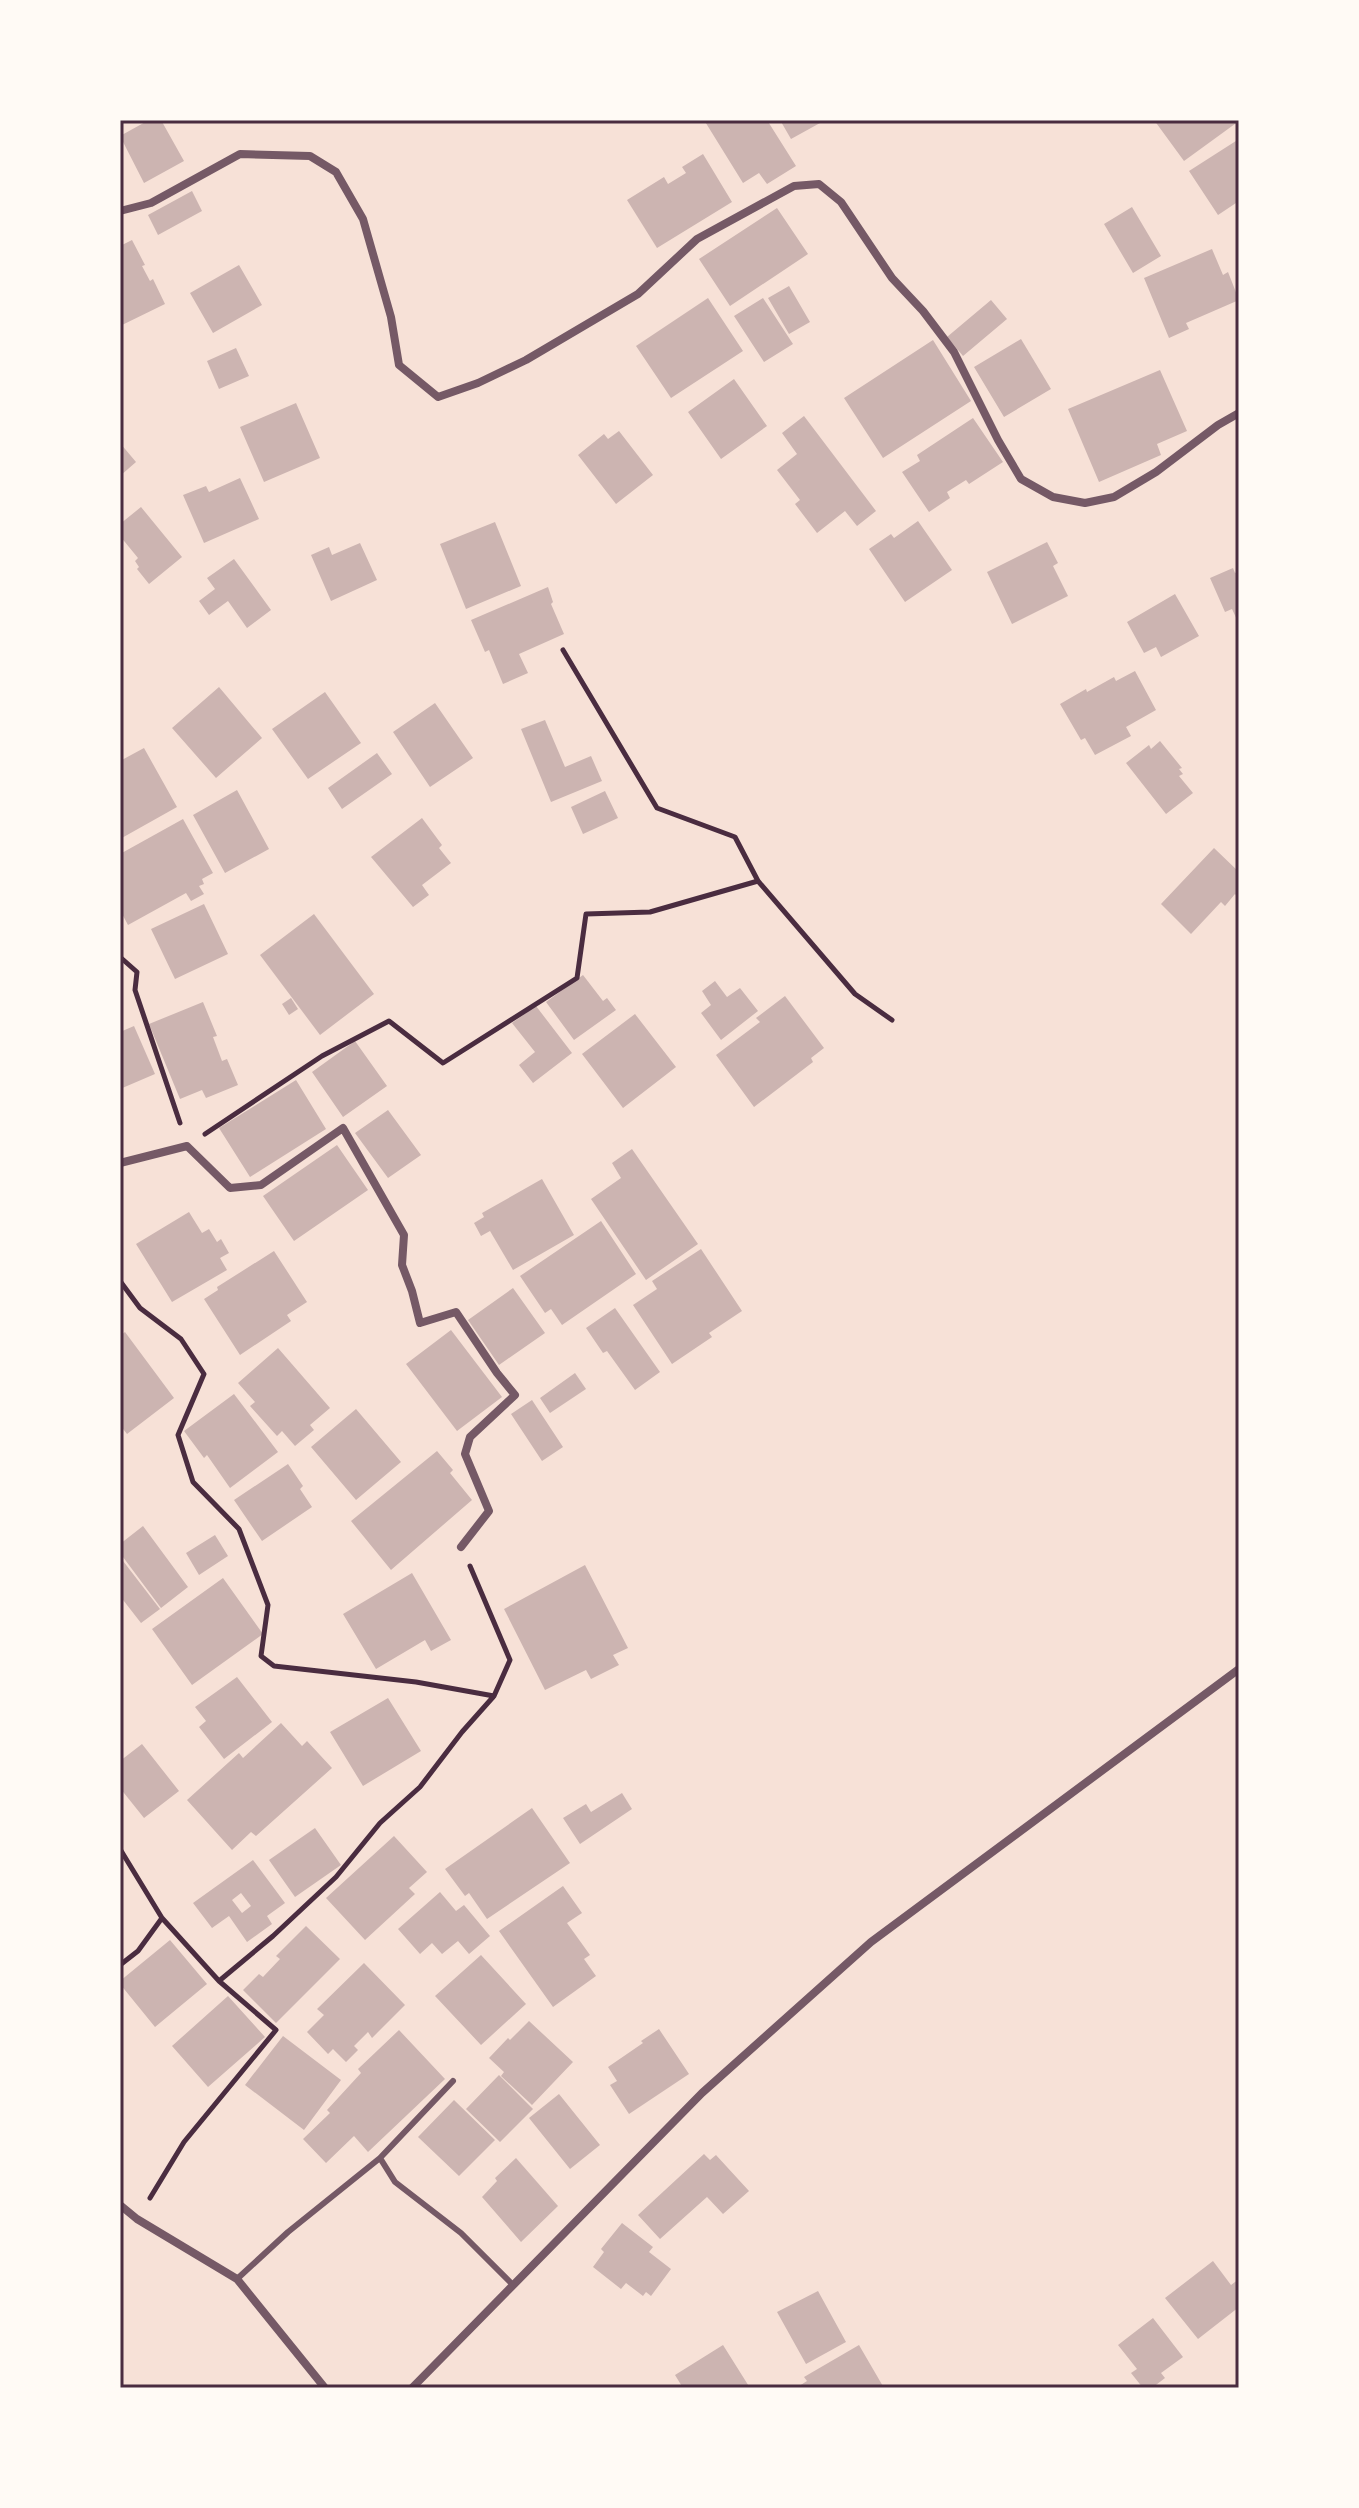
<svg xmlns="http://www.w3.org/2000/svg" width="1359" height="2508" viewBox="0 0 1359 2508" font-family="'Varela Round',sans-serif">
<rect width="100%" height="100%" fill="#f7e1d7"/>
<path fill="#ccb4b1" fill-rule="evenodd" d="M149,120H161L184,161L144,183L120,136Z
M704,120H767L796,166L767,184L759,173L743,183Z
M780,120H818L820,123L791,139Z
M1154,120H1239V121L1184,161Z
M1239,139V201L1218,215L1189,171Z
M703,154L732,202L657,248L627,200L664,177L668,184L686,173L682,167Z
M192,191L202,211L158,235L148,215Z
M1132,207L1161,256L1133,273L1104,224Z
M777,208L808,254L730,306L699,259Z
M132,240L145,265L142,266L150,281L153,279L165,304L120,326V246Z
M1212,249L1223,275L1228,272L1239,300L1186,323L1189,329L1169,338L1144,278Z
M239,265L262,305L213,333L190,293Z
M789,286L810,322L789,334L768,298Z
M708,298L743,351L671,398L636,346Z
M763,298L793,344L764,362L734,316Z
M991,300L1007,319L963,356L947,337Z
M1021,339L1051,389L1004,417L974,367Z
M933,340L971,401L883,458L844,398Z
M236,348L249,376L219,389L207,361Z
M1160,370L1187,431L1157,444L1161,455L1099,482L1068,409Z
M734,379L767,426L721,459L688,412Z
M296,403L320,458L264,482L240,427Z
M804,416L876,511L857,526L845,511L817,533L795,504L800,500L777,470L797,454L782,433Z
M973,418L1003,462L969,484L966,480L947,492L950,498L929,512L902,472L920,461L917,455Z
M619,431L653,475L616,504L578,455L604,434L608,439Z
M120,443L136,462L120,476Z
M240,478L259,519L204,543L183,495L206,486L209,492Z
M141,507L182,557L149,584L137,569L139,567L135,561L138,558L120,536V524Z
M918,521L952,570L905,602L869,549L891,534L894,538Z
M495,522L521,586L466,609L440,544Z
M1047,542L1058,563L1053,566L1068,596L1012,624L987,572Z
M360,543L377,580L331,601L311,555L329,547L332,555Z
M234,559L271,610L247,628L228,601L209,615L199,601L215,589L207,578Z
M1233,568L1235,573L1239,571V624L1232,609L1225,612L1210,578Z
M548,587L553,602L551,604L564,634L519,654L528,673L503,684L489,650L485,652L471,620Z
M1175,594L1199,636L1161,657L1156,647L1144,653L1127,622Z
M1135,671L1156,710L1126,727L1131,736L1095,755L1085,738L1081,740L1060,704L1086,689L1087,692L1114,677L1116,681Z
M219,687L262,738L216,778L172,728Z
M325,692L361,743L308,779L272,729Z
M435,703L473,758L430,787L393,732Z
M545,720L565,767L591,756L602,781L551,802L521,729Z
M1160,741L1182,768L1179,769L1183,774L1179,776L1193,793L1166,814L1126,763L1149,745L1151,749Z
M144,748L177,807L120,839V761Z
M377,753L392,774L342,809L328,788Z
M237,790L269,849L225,873L193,815Z
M605,791L618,818L583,834L571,807Z
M422,818L442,845L439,848L451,863L422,885L429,895L413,907L371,857Z
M183,819L213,873L202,879L204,884L199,886L204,894L191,901L186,893L128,925L120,910V854Z
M1214,848L1239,872V898L1235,894L1225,906L1221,902L1191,934L1161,904Z
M204,904L228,954L175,979L151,929Z
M314,914L374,994L320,1035L260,955Z
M583,975L603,1001L607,998L616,1010L574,1040L546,1002Z
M715,981L727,997L740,988L758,1011L721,1040L701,1013L711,1005L702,991Z
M785,996L824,1048L811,1058L813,1062L754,1107L716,1055L760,1022L756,1018Z
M291,998L298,1009L289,1015L282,1004Z
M203,1002L217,1036L213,1037L222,1061L227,1059L238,1085L206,1098L202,1090L180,1099L149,1024Z
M536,1006L572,1053L533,1083L519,1065L535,1052L512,1023Z
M635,1014L676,1067L623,1108L582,1054Z
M134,1026L155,1074L120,1089V1032Z
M355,1041L387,1086L343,1117L312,1072Z
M296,1080L326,1129L250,1177L219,1128Z
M388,1110L421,1155L388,1178L355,1133Z
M337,1145L368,1190L294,1241L263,1196Z
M632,1149L698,1244L646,1280L591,1199L621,1178L612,1163Z
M542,1179L574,1235L513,1270L490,1231L481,1236L474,1223L484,1217L482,1213Z
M189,1212L202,1233L209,1229L217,1242L221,1239L229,1253L220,1258L227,1270L172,1302L136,1244Z
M601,1221L636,1274L562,1325L551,1309L545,1313L520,1276Z
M701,1249L742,1311L709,1333L712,1337L672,1364L633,1305L657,1289L652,1281Z
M274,1251L307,1302L287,1315L291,1321L240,1355L204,1299L218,1290L217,1287Z
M513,1288L545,1333L499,1365L468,1320Z
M615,1308L660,1372L635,1390L607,1351L603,1353L586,1328Z
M451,1330L502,1397L457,1431L406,1364Z
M125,1332L174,1398L127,1434L120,1425V1336Z
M278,1348L330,1408L310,1425L314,1430L295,1446L282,1431L277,1436L250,1406L255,1402L238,1383Z
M575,1373L586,1389L550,1413L540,1398Z
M234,1394L278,1452L230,1488L207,1455L204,1458L184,1431Z
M532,1400L563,1447L542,1461L511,1414Z
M356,1409L401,1462L356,1500L311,1447Z
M437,1451L453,1470L450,1473L472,1500L391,1570L351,1521Z
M288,1464L303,1486L300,1489L312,1507L262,1541L234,1500Z
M143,1526L188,1587L161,1608L120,1553V1544Z
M215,1535L228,1556L199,1575L186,1553Z
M120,1557L160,1609L141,1623L120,1596Z
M585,1565L628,1648L613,1655L619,1665L591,1679L586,1670L545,1690L504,1609Z
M412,1573L451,1640L431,1651L425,1640L376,1669L343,1614Z
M223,1578L263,1634L192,1685L152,1629Z
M237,1677L272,1722L224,1759L199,1727L206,1721L195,1707Z
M388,1698L421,1751L363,1786L330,1732Z
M281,1723L302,1746L307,1741L332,1768L256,1836L251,1832L232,1850L187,1800L239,1753L243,1758Z
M142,1744L179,1791L144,1818L120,1788V1761Z
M622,1793L632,1809L580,1844L563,1818L586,1804L591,1812Z
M532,1808L570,1863L487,1919L469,1893L465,1896L445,1869Z
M315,1828L341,1865L295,1897L269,1860Z
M394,1836L427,1872L409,1888L415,1894L365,1940L326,1898Z
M253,1860L285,1903L267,1916L272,1924L247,1942L229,1916L212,1928L193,1903ZM241,1893L251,1906L242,1913L232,1900Z
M563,1886L582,1913L567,1923L590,1955L584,1959L596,1976L553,2007L499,1931Z
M440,1892L456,1911L464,1905L490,1936L469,1954L458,1941L442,1954L432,1943L420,1954L398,1929Z
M306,1926L340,1959L276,2023L243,1990L259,1974L263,1977L280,1959L276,1956Z
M170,1940L207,1984L155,2027L120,1984V1981Z
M481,1955L526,2004L481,2045L435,1996Z
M364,1963L405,2005L372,2038L368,2032L354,2046L358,2050L346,2062L333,2049L328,2054L307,2032L324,2015L317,2009Z
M228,1996L265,2037L208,2087L172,2046Z
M529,2021L573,2062L532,2105L501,2076L504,2072L489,2058L508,2038L510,2040Z
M659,2029L689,2074L629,2114L610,2085L617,2081L608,2067L643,2043L641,2041Z
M399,2030L445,2079L368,2152L354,2136L326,2163L303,2139L330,2113L327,2110L361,2073L358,2069Z
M283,2036L341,2080L304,2130L245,2085Z
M499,2075L533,2109L500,2142L466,2109Z
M559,2094L600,2145L570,2169L529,2118Z
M454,2100L495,2140L459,2176L418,2137Z
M704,2154L710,2160L716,2155L749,2191L723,2214L707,2197L660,2239L638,2215Z
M516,2158L558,2206L521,2242L482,2197L497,2181L495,2178Z
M622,2223L653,2247L649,2252L671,2269L651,2296L646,2292L643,2296L626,2283L621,2289L593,2267L604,2252L601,2249Z
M1213,2261L1231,2285L1239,2279V2307L1198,2339L1165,2298Z
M818,2291L846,2342L806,2364L777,2312Z
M1153,2318L1183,2357L1161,2373L1165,2378L1152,2388H1143L1131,2373L1137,2369L1118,2345Z
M723,2345L750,2388H683L675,2375Z
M859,2345L884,2388H796L807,2381L804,2377Z"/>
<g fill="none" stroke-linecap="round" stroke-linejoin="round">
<path stroke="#4a2c40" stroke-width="5" d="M563,650L657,808L735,837L758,881
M120,957L137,972L135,990L180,1123
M205,1134L322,1056L389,1021L443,1063L577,978L586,914L650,912L758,881L855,994L892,1020
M120,1281L140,1308L181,1339L204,1374L178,1435L193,1482L239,1529L268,1605L261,1656L274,1666L416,1682L494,1696
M120,1849L162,1918L138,1951L120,1965
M162,1918L219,1981L273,1936L336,1877L380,1823L420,1787L462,1732L494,1696L510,1660L470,1566
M150,2198L184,2142L276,2030L219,1981"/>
<path stroke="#755966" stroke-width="6" d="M380,2158L395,2182L461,2233L512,2284
M237,2279L288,2232L380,2158L453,2081"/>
<path stroke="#755966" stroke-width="8" d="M120,211L151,203L240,154L310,156L336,172L363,219L391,317L399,365L438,397L478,383L526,360L638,294L697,239L794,186L819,184L841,202L892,278L923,311L954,352L998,440L1021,479L1053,497L1085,503L1114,497L1156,472L1218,425L1239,413
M120,1163L187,1146L230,1188L261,1185L343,1128L404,1235L402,1265L412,1291L420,1323L456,1312L497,1373L515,1395L470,1437L465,1454L489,1511L461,1547
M120,2205L137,2219L237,2279L325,2388
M412,2388L702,2093L871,1942L1239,1669"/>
</g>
<rect width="1359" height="2508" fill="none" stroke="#fffaf5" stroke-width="244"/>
<rect x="122" y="122" width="1115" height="2264" fill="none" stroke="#4a2c40" stroke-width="3"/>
</svg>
